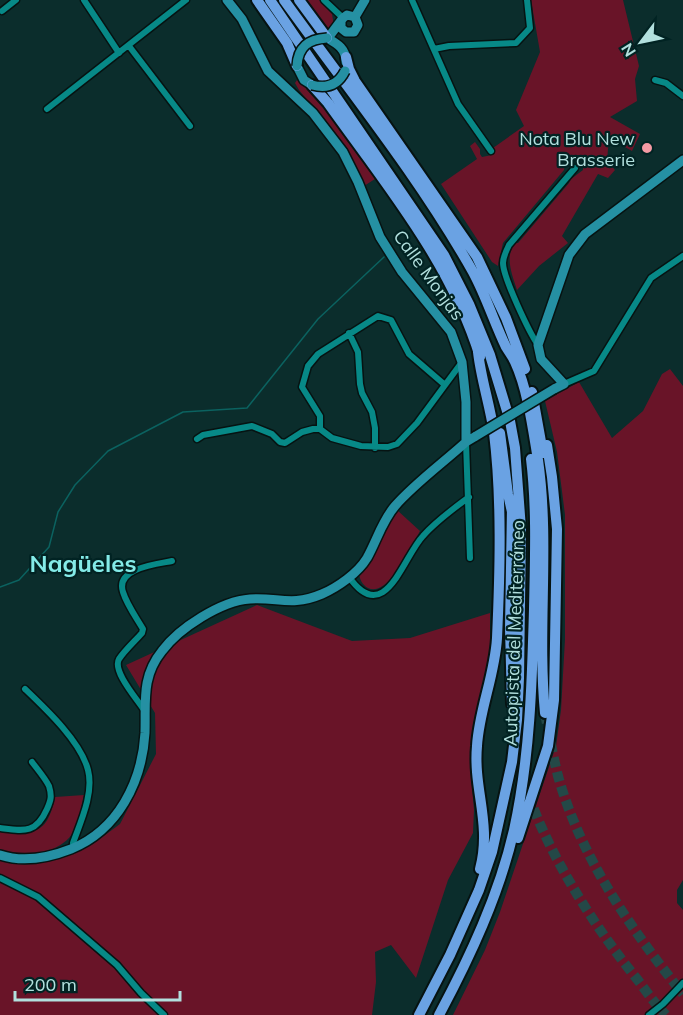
<svg xmlns="http://www.w3.org/2000/svg" width="683" height="1015" viewBox="0 0 683 1015" font-family="Mulish,sans-serif">
<rect width="100%" height="100%" fill="#0b2d2c"/>
<path fill="#691428" d="M305,0H319L332,14L334,26L329,30L325,27Z
M531,0H623L639,66L635,79L637,101L610,117L640,134L632,151L609,138L607,161L615,170L608,178L598,174L562,236L568,243L539,266L517,290C512,274 505,259 514,243H518L569,183L571,179L583,170V162L580,155H570L566,160L564,170L503,243L498,266L492,262L441,184L477,159L470,146L475,142L480,149V154L482,157L492,155L493,148L524,126L516,110L540,52Z
M297,80L318,100L375,179L364,186L334,133L299,90L295,83Z
M670,369L683,386V880L677,890V903L683,910V1015H453L485,950L500,912L556,746L561,710L565,639V515L557,452L545,401L579,382L612,438L643,411L662,374Z
M397,510L420,531C411,546 389,598 368,588C362,585 359,578 359,572C378,557 382,529 397,510Z
M257,605L352,641L410,638L490,613V654L473,725L470,762L474,810L473,833L448,880L416,978L391,945L375,952L376,982L372,1015H0V860L10,863L48,862L93,844L120,824L156,754L155,713L126,665Z
M84,795C81,805 81,818 76,828C62,855 28,857 0,852V831C35,834 47,835 55,797Z"/>
<g fill="none" stroke-linecap="round" stroke-linejoin="round">
<path stroke="#0b6260" stroke-width="1.5" d="M0,587L19,580L49,547L58,512L75,485L108,451L183,412L247,408L318,319L384,257"/>
<path stroke="#244847" stroke-width="10" stroke-dasharray="10 5" stroke-linecap="butt" d="M545,713C549,735 553,756 558,776C581,858 631,929 683,994
M516,736C520,760 524,784 533,807C556,866 597,930 637,979C646,991 655,1004 666,1015"/>
<defs>
<path id="street" d="M84,0L119,53
M324,0L343,18
M412,0L458,104L491,151
M2,11L16,0
M129,46L190,126
M434,49L449,46L516,43L530,28L527,0
M655,80L666,83L683,96
M47,109L186,0
M349,333L358,352L360,384L362,393L372,412L375,428V448
M538,345C529,332 503,277 503,263C503,257 506,251 509,245L575,168
M564,384L594,371L651,278L683,256
M320,429V416L302,387L308,366L318,354L378,316L391,320L409,354L445,385
M197,439L203,435L252,426L272,434L280,442L285,443L302,432L313,429H320L332,438L361,446L388,447L397,444L417,423L462,362
M466,442L470,558
M349,577C385,628 403,557 423,536C436,521 453,509 469,497
M25,689C46,709 81,742 88,770C94,793 81,821 73,843L74,848
M144,710C137,699 112,671 119,659C125,650 135,641 142,633L143,629C136,617 127,605 123,592C115,568 157,564 172,561
M0,828C24,831 36,834 47,809C51,800 52,796 49,786C45,778 38,770 32,762
M0,878L38,897L117,965L141,993L164,1015
M649,1015L663,1004L683,983"/>
<path id="secondary" d="M227,0L242,19L268,71L313,113L343,152L358,182L380,237L402,272L451,332L462,362L466,402V442
M355,17L365,0
M327,38C338,44 346,49 346,62
M328,38L343,18L347,15L355,17L358,25L354,32H346L341,28V21
M297,66L304,80L312,85
M554,389L564,384L541,359L538,345L569,255L585,234L683,160
M0,855C24,863 48,858 71,849C118,830 142,782 145,733C146,702 141,677 162,651C179,628 221,601 250,599C279,597 291,607 322,594C338,587 358,573 367,558C377,540 382,521 395,506C414,484 444,462 466,442L476,436"/>
<path id="highway" d="M257,0L287,43L297,66
M270,0L444,255L469,304L490,355L510,421L515,448L521,529L519,678L517,720L512,762L492,852L479,890L450,955L419,1015
M284,0C348,89 419,176 473,272C486,296 494,322 506,347C509,352 513,357 515,362C528,390 533,430 538,460C550,544 537,629 545,713
M299,0L327,38
M346,57L349,69L355,81L477,257L506,318L525,369
M312,85L328,103C385,183 451,262 480,357
M478,352C481,379 490,405 494,433C502,498 500,572 497,638C495,675 479,710 477,746C473,789 492,824 480,869
M532,392L543,453
M500,433L508,494L512,512
M512,507L510,628L512,704
M518,838L548,746L554,700L557,529L552,477L547,445
M439,1015C470,957 499,895 514,830C530,757 532,683 534,609C535,559 537,508 531,459"/>
</defs>
<use href="#street" stroke="#061312" stroke-width="9"/>
<use href="#secondary" stroke="#061312" stroke-width="12"/>
<use href="#highway" stroke="#061312" stroke-width="14"/>
<use href="#street" stroke="#078987" stroke-width="6"/>
<use href="#secondary" stroke="#2590a3" stroke-width="9"/>
<use href="#highway" stroke="#6aa2e3" stroke-width="10"/>
<defs>
<path id="secondary-bridge" d="M297,66C298,46 309,39 327,38
M312,85C327,89 338,85 345,71
M476,436L554,389"/>
</defs>
<use href="#secondary-bridge" stroke="#061312" stroke-width="12" stroke-linecap="butt"/>
<use href="#secondary-bridge" stroke="#2590a3" stroke-width="9"/>
</g>
<circle fill="#f49aa4" stroke="#012323" stroke-width="2" cx="647" cy="148" r="6"/>
<g text-anchor="middle" dominant-baseline="central" stroke-width="4.5" stroke-linejoin="round" paint-order="stroke">
<g font-size="18" fill="#b2e0de" stroke="#012323" text-anchor="end">
<text x="635" y="138">Nota Blu New<tspan x="635" dy="21">Brasserie</tspan></text>
</g>
<g font-size="18" fill="#b2e0de" stroke="#012323">
<text transform="translate(429 275) rotate(54)">Calle Monjas</text>
<text transform="translate(514 633) rotate(-88)">Autopista del Mediterráneo</text>
</g>
<g font-size="24" font-weight="bold" fill="#84ebe8" stroke="#012323">
<text x="83" y="563">Nagüeles</text>
</g>
</g>
<g transform="translate(641 42) rotate(238)" stroke="#012323" stroke-width="4.5" paint-order="stroke">
<path d="M0-4.5L10 22L0 15L-10 22Z" fill="#b2e0de"/>
<text y="-9" font-size="16" font-weight="bold" text-anchor="middle" fill="#b2e0de">N</text>
</g>
<path d="M15 991v9h165v-9" fill="none" stroke="#b2e0de" stroke-width="3"/>
<text x="24" y="991" font-size="18" fill="#b2e0de" stroke="#012323" stroke-width="4.5" paint-order="stroke">200 m</text>
</svg>
